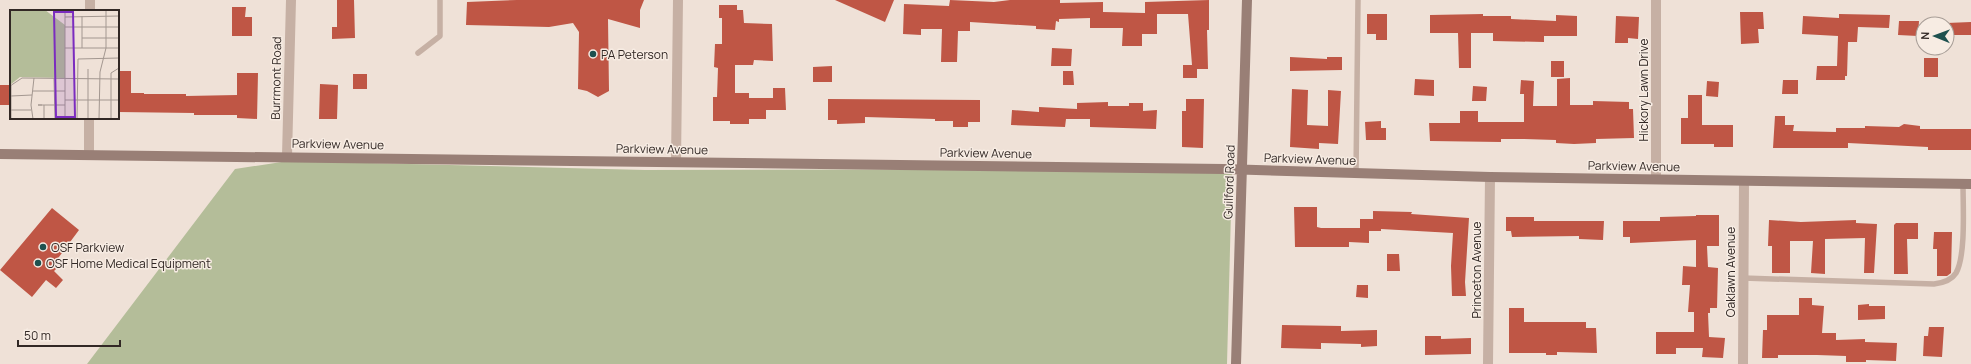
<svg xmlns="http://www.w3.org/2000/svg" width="1971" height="364" viewBox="0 0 1971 364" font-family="Manrope,sans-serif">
<rect width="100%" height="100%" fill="#efe1d7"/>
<path fill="#b4bd99" d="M288,161L645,170L1224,169L1232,173L1227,364H87L235,169Z"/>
<path fill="#bf5645" d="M337,0H354L355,38L332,39V27H337Z
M517,0H644L640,10V28L608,19L609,91L598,97L587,91L578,89L579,32L573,23L549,27L466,25L467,2Z
M835,0H894L885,22Z
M950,0L994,2L1010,0H1060V3L1103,2V12L1145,13V2L1209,0V30H1207L1208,69H1197V78H1183V65H1192L1188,14H1157V34H1142V46H1122L1123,28H1090V18L1059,19V22L1056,21L1055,30L1036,29V26L970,22V31H958L957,62H941L942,29H921V35L903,34L904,4L949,6Z
M719,5H737V10H743L744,23L772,24L773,61L754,60L753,65H735V93H749V98H773V88H785L786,110H766V119H749V124H730V121H713V97H717L718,68L714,67L715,44H722V18H719Z
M232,7H246L245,17H252V36H232Z
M1740,12H1763L1764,29H1758L1759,43L1741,44Z
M1367,14H1387V40H1376V34H1367Z
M1483,14V16H1511V19L1556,21V15L1577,16V36H1544V42L1493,41V33H1471V68H1459L1458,33H1430V15Z
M1839,14L1890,15L1889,28L1858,27L1857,42H1848L1847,76H1845V80H1816L1817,66H1837L1838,36L1802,34L1803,16L1839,18Z
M1616,16L1639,17L1638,39L1628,38V43H1615Z
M1899,21H1919L1918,36L1898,35Z
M1971,22V35H1947V23Z
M1052,48L1072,49L1071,66H1051Z
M1290,57L1327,59V57H1342V70L1290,71Z
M1924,58H1938V77H1924Z
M1551,61H1564V77H1551Z
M832,66V82H813V67Z
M118,71H131V93H144V94H186V96L237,95V73H258L257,119L237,118V115H194V113L118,112Z
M1063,71H1073L1074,85H1063Z
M353,74H367V89H353Z
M1570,78V105H1593V101L1629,102V109H1633L1634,138L1596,139V143L1574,144L1556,143V140L1524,139H1501V142L1430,141L1429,123H1460V111H1478V122H1524V94H1520L1521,80L1534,81L1533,106H1557V79Z
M1415,79L1434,80V96L1414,95Z
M1783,80H1798V94H1782Z
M1707,81L1719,82L1718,97L1706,96Z
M320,84L338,85L337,119H319Z
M0,85H11V105H0Z
M1473,86L1487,87L1486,101H1472Z
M1292,89L1308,90L1307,125L1328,126V90L1341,91L1338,144L1319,143V149L1290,147Z
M1688,95H1702V125H1733V147H1714V144H1681V118H1688Z
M828,99L980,100V122H968V127H953V121H935V119L865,117V123L837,124V120H828Z
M1186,99H1204L1203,148L1182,147V111H1186Z
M1108,102V106H1129V103H1143V111L1157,110L1156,129L1090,127V119H1066L1065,127L1011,125L1012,110L1039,112V107L1077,109V103Z
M1775,116H1785V125H1794L1793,131L1836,132V128H1865V126L1899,127L1904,124L1920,126V129H1971V150H1928V147L1848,143V148H1773Z
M1381,121V128H1386V140H1366L1365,122Z
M1294,207H1317V227L1321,228H1360V219H1373V211L1412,212L1411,214L1469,218L1465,282L1466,296H1452L1451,266L1453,233L1381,229V231H1369V243L1349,242V247H1295Z
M52,208L79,230L53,265L57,268L54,271L63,280L56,288L46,280L32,297L0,270Z
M1696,215H1719V246H1707L1708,267L1718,268L1717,308H1710V313H1708L1709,337L1725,338L1723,358L1702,357L1703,348H1676V354H1656V332H1694V312H1688L1690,285H1682L1683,266L1696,267V240L1630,243V237H1623V221H1660V217L1696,216Z
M1506,217H1534V221H1604L1603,240L1579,239V236L1512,237L1511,231H1506Z
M1769,220L1801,222L1856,220V223L1877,224L1874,273H1864L1865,238L1825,239V274L1811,273L1813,241H1790V273H1772V246H1768Z
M1896,223H1918V239H1907L1908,274H1894V225Z
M1934,232H1952L1951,273L1947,276H1937V249H1933Z
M1387,254H1399L1400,271H1387Z
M1357,285H1368V298L1356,297Z
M1799,298H1812V305L1824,306L1822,333H1836V340L1865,339V342L1897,343L1896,361L1866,360V362H1846V356L1817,355H1778V358H1762L1763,330H1767V315H1799Z
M1869,304V306H1885V319L1858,320V305Z
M1509,308H1524V322H1586V328H1596L1597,353L1557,352V355H1546V353H1509Z
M1282,325L1341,326V331L1377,330V346L1361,347V344L1321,343V349L1281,348Z
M1929,327H1944L1942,357L1923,356L1924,336H1928Z
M1425,336H1441V339L1471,338V354L1425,355Z"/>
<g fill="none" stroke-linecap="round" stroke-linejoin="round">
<path stroke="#c6b0a4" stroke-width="5.5" d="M418,53L440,36V0
M1356,174L1358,0
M1743,278L1934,284C1942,283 1951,281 1956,273C1966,256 1963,205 1963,184"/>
<path stroke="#c6b0a4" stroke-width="10" d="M90,11V0
M89,155V118
M287,156L291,0
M676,162L678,0
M1656,179V0
M1488,364L1490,177
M1743,364L1744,181"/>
<path stroke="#997f76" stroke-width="10" d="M0,154L1224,169L1490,177L1971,184
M1236,364L1247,0"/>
</g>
<g fill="#1e514f" stroke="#f7ece3" stroke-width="1.5">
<circle cx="593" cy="54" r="4"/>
<circle cx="43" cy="247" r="4"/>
<circle cx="38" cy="263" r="4"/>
</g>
<g text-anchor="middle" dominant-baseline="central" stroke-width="3" stroke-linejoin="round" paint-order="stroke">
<g font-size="12" fill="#322825" stroke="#f7ece3" text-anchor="start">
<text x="601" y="54">PA Peterson</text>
<text x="51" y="247">OSF Parkview</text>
<text x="46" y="263">OSF Home Medical Equipment</text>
</g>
<g font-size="12" fill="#322825" stroke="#f7ece3">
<text transform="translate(276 78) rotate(-89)">Burrmont Road</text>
<text transform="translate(1643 90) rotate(-90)">Hickory Lawn Drive</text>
<text transform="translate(338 144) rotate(1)">Parkview Avenue</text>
<text transform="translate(662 149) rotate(1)">Parkview Avenue</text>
<text transform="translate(986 153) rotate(1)">Parkview Avenue</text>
<text transform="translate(1310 159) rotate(2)">Parkview Avenue</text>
<text transform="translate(1634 166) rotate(1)">Parkview Avenue</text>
<text transform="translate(1229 182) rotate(-88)">Guilford Road</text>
<text transform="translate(1476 270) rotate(-90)">Princeton Avenue</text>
<text transform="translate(1730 272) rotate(-90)">Oaklawn Avenue</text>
</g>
</g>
<g transform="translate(10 10)">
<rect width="109" height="109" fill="#efe1d7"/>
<path d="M0,0H35L55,15V68L10,67L0,75Z" fill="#b4bd99"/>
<path fill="none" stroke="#a39790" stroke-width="1" d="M55,0V109M72,6V38M55,7L109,6M55,17H109M72,28H109M55,38H109M44,68L45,109M1,75V109M0,76L12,68L109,69M23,81H55M1,86L22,85M55,90H109M32,95H28H55M1,100H21M23,109L21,95L24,68M34,109V95M67,109L68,49L109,48M78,109V59M89,109L90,62L96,38V0M101,109V63L109,58"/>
<path fill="#7b2cbf" fill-opacity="0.15" stroke="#7b2cbf" stroke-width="2" d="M44,2H63L65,107H46Z"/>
<rect width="109" height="109" fill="none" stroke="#322825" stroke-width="2"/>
</g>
<g transform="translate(1935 36) rotate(271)"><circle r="19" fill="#f7ece3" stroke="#a89e97"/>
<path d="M0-3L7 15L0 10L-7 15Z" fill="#1e514f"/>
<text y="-6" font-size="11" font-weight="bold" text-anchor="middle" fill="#322825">N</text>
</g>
<path d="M18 340v6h102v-6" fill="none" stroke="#322825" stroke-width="2"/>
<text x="24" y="340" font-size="12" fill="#322825" stroke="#f7ece3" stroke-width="3" paint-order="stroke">50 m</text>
</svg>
